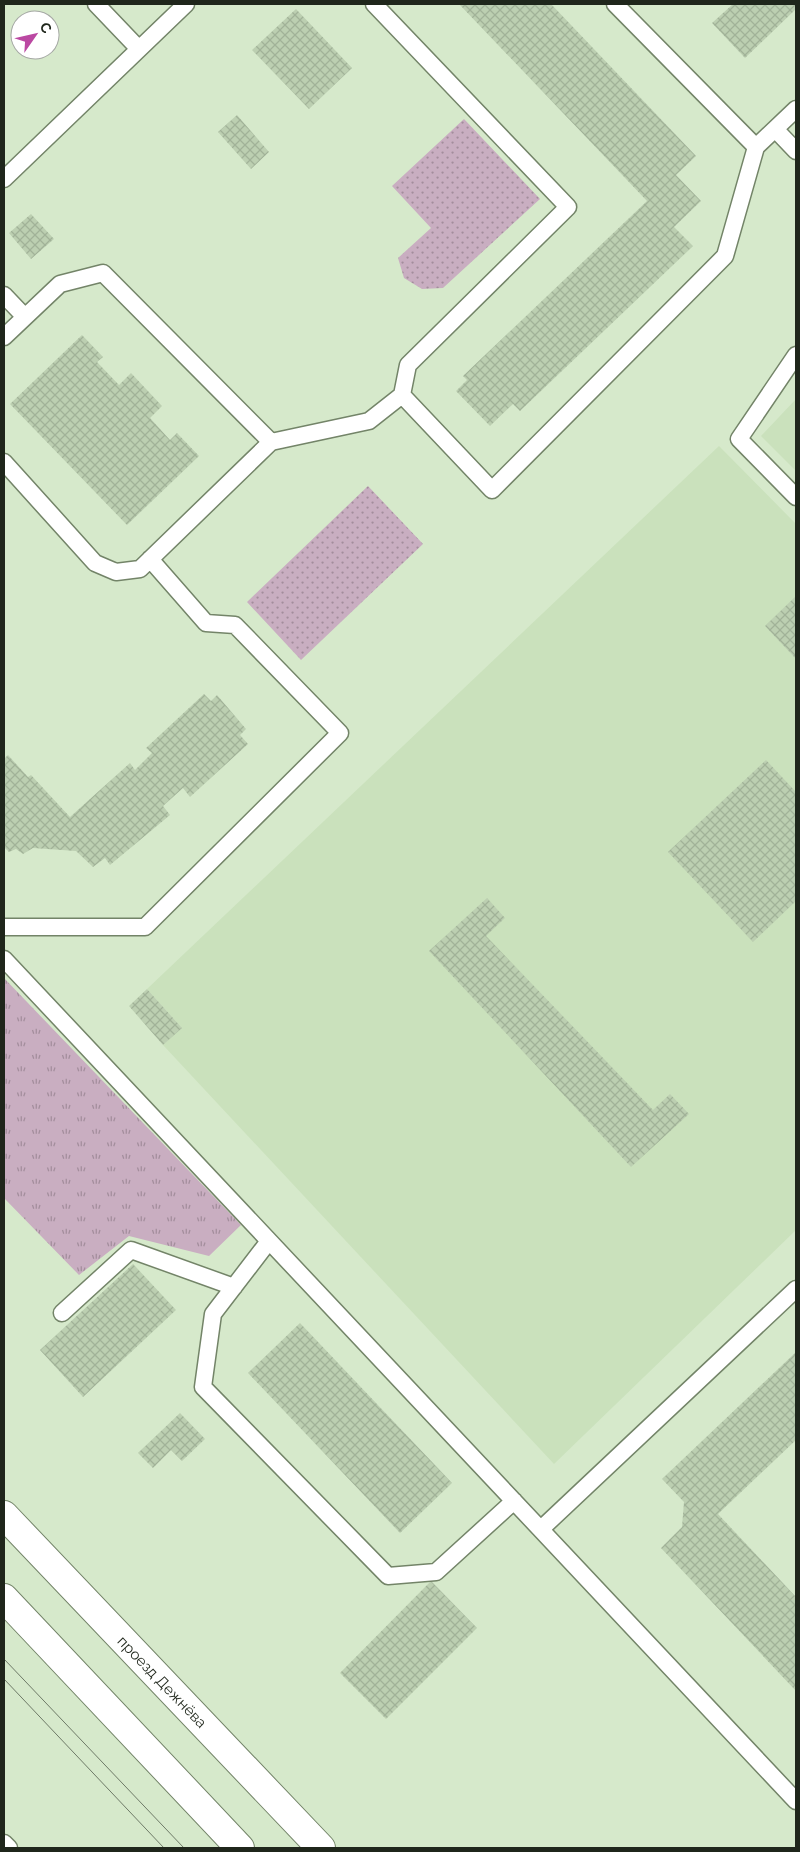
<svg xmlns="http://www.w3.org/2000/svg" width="800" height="1852" viewBox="0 0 800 1852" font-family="Raleway,sans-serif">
<defs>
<pattern id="grass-tufts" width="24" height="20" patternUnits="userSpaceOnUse" patternTransform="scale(1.25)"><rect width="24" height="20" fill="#c9aec1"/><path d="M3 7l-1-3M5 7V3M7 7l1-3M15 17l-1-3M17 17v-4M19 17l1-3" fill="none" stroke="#a38d9c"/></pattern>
<pattern id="park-dots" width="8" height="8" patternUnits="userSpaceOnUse" patternTransform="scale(1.25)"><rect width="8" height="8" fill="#c9aec1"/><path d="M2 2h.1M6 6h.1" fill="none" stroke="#a38d9c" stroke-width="1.8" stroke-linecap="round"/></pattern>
<pattern id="building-cross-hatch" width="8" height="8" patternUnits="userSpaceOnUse" patternTransform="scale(1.25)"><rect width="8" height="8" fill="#bccfb1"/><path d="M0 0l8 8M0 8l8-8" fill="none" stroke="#a1b298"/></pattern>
</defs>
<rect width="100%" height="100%" fill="#d6e9cb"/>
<path fill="#cae1bc" d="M796,399V471L761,436Z
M719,446L796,524V1230L554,1464L163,1045L182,1028L147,989Z"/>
<path fill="url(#grass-tufts)" d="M4,978L241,1225L209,1256L129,1236L79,1275L4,1198Z"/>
<path fill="url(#park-dots)" d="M464,119L540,199L443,288L422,289L404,278L398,258L431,228L392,186Z
M368,486L423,544L301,660L247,602Z"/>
<path fill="url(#building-cross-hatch)" d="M459,4H551L696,156L676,175L701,201L674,227L693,246L520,411L513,404L490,426L456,391L467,380L463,376L647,201Z
M733,4H796V9L745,58L712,23Z
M296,9L352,68L309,109L252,50Z
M237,115L269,152L251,169L218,132Z
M31,214L54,239L31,259L9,233Z
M82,335L103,357L97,362L119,385L131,373L162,406L150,418L170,440L177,433L199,456L127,525L10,404Z
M796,596V659L765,626Z
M204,694L211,701L217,695L246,729L240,735L248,744L190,797L183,788L163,806L170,815L110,865L105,858L93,867L76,851L33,848L23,854L16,849L9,852L4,847V759L8,755L28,777L31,775L70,817L130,763L135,770L152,753L146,748Z
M766,760L796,792V901L753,942L668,852Z
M487,898L505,918L486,936L653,1110L670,1094L689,1114L631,1167L429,951Z
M147,989L182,1028L163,1045L129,1006Z
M133,1264L176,1310L83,1397L40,1350Z
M300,1323L452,1483L400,1533L248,1373Z
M796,1352V1440L718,1514L796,1597V1691L661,1548L682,1527L684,1502L662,1479Z
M180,1413L205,1439L182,1461L171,1450L153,1468L138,1453Z
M431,1581L477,1628L386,1719L340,1673Z"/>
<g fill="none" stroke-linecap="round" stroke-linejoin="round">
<defs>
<path id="lane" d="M96,4L139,49
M374,4L568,207L408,365L402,395L492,490L725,256L756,147
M615,4L756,147L796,109
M775,129L796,151
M4,179L186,4
M4,295L25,317
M4,337L60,284L103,273L271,442
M796,355L739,439L796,497
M4,462L95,563L116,572L140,569L271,442L369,421L402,395
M4,927H145L340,733L235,625L206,623L150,559
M4,959L796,1801
M269,1241L213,1314L203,1387L388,1576L436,1572L514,1501
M62,1313L131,1250L234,1287
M541,1529L796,1289
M4,1843L9,1848"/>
<path id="secondary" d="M4,1515L321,1848
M4,1598L240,1848"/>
</defs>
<use href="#lane" stroke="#738468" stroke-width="19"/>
<use href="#secondary" stroke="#738468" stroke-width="30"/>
<use href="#lane" stroke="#fff" stroke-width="16"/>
<use href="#secondary" stroke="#fff" stroke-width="28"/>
<path stroke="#6e7a67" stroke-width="1" d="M4,1659L184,1848
M4,1679L164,1848"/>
</g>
<g text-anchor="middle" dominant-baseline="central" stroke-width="5" stroke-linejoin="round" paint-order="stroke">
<g font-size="15" fill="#1f261b" stroke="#fff">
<text transform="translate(162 1682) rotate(46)">проезд Дежнёва</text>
</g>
</g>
<rect width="800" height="1852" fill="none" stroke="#1f261b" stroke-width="10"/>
<g transform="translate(35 35) rotate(56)"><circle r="24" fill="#ffffff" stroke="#a5a8a4"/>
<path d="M0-4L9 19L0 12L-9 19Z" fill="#bb48a2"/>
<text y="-8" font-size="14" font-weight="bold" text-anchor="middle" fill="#1f261b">С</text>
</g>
</svg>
